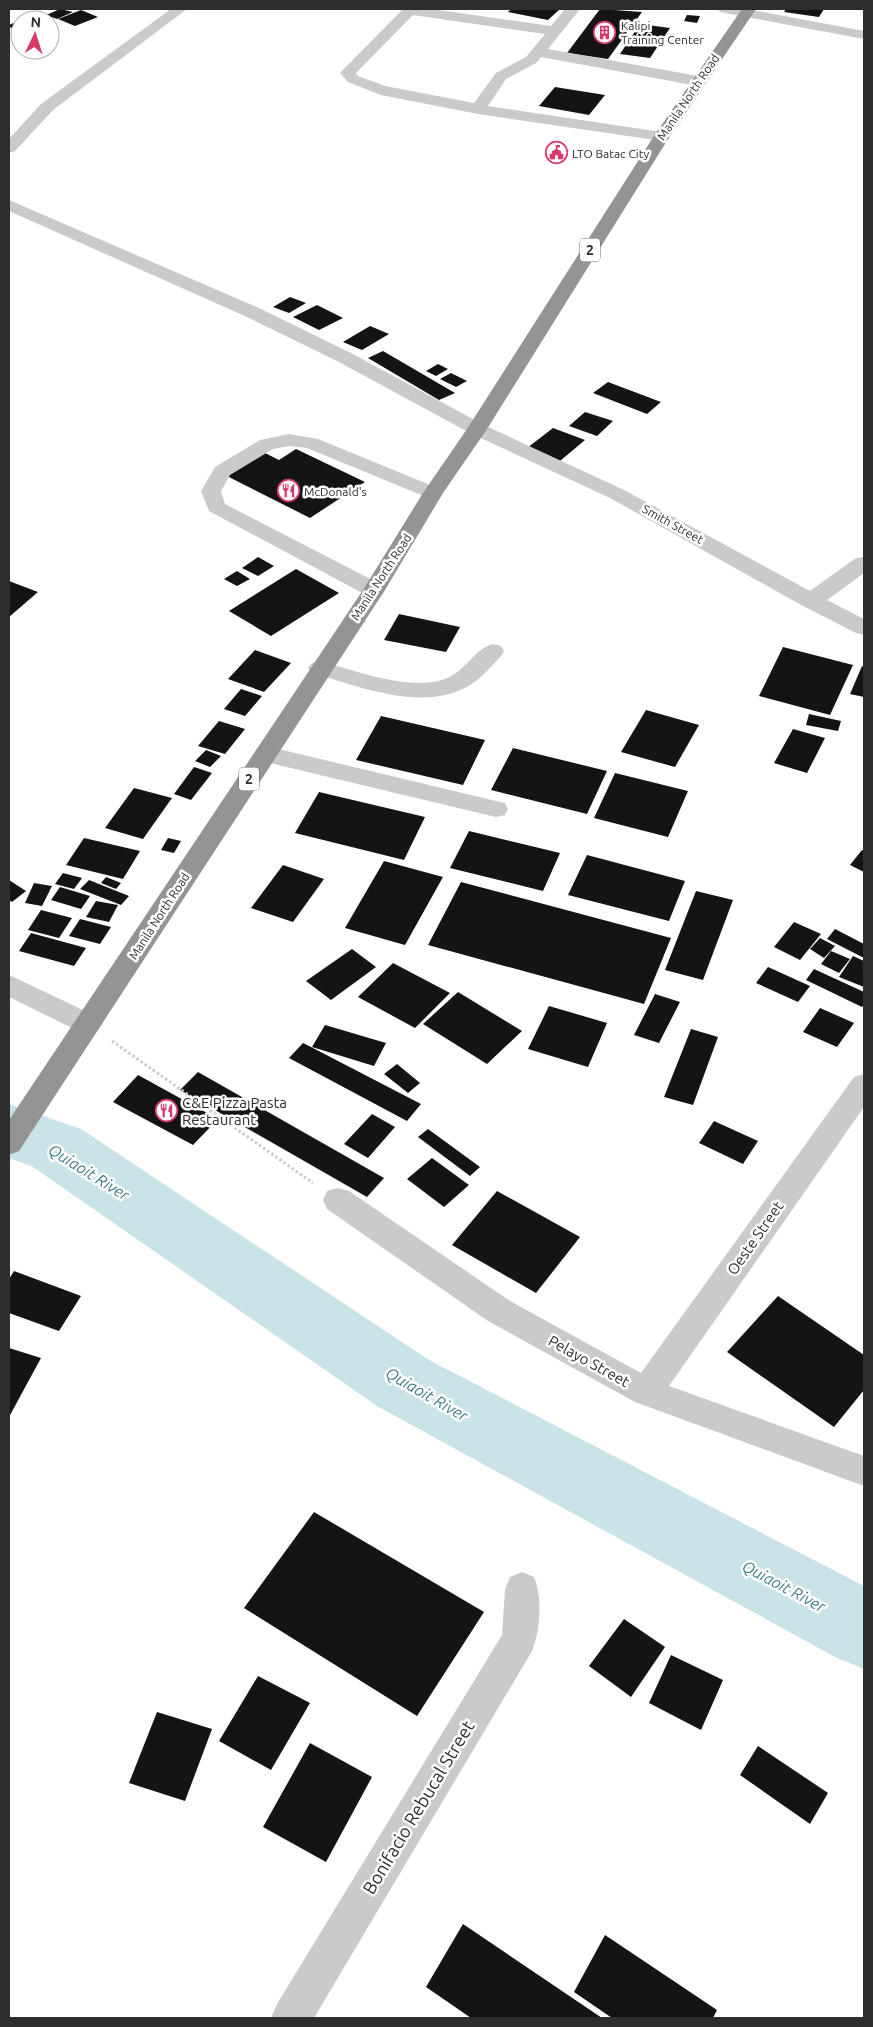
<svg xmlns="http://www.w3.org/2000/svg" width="873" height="2027" viewBox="0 0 873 2027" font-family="Ubuntu,sans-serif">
<rect width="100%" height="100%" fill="#fff"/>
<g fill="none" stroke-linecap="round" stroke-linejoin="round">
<path fill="#c9e3e8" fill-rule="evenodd" d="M9,1104L81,1129L429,1360L864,1586V1669L835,1657L377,1406L33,1167L9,1158Z"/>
</g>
<path fill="#141414" d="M60,9L73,12L57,19L46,15Z
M511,9H560L548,20L508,12Z
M600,9L642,12L608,59L567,53Z
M786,9H824L819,17L784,12Z
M81,10L98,17L75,26L58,19Z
M33,14L48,19L20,20V30L9,27V25Z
M687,15L700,16L697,23L684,21Z
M640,24L670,28L650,58L620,54Z
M555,87L605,95L589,115L539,106Z
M290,297L306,303L289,313L273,307Z
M317,305L343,318L319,330L293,317Z
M370,326L389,334L362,350L343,342Z
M383,351L455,393L439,400L368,358Z
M438,364L448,369L436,376L426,371Z
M451,373L467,381L456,387L440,379Z
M608,382L661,402L647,414L593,393Z
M585,412L613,421L597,436L569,426Z
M553,428L585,440L560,461L527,448Z
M296,449L365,482L310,518L223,474L261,451L279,460Z
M258,557L274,566L258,576L242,568Z
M296,569L339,593L271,636L229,611Z
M237,571L250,579L237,586L224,579Z
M9,581L38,592L9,617Z
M399,614L460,627L446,652L384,640Z
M783,647L853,665L830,715L759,696Z
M255,650L291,663L264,692L228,679Z
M862,666L864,667V697L850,694Z
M241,689L262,696L245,716L224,709Z
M646,710L699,725L675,767L621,752Z
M809,714L841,721L838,731L806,725Z
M381,716L485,740L463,785L356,760Z
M219,721L245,729L225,754L198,746Z
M793,729L825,738L807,773L774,763Z
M513,748L607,771L587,814L491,790Z
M206,750L221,756L210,767L195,761Z
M194,767L212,773L191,800L174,794Z
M615,773L688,791L668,837L594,818Z
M134,788L172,798L143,839L105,828Z
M319,792L425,817L404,860L295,833Z
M469,831L560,853L543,891L450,868Z
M84,838L140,851L123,879L66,865Z
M168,838L181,841L174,853L161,850Z
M862,850L864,851V872L850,865Z
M587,855L685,881L669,921L568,895Z
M384,861L443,877L405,945L345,928Z
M283,865L324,879L293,922L251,908Z
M63,873L82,878L74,889L55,884Z
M106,877L121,883L116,889L101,883Z
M9,880L26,891L12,902L9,900Z
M89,880L129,896L121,905L80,889Z
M461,882L671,938L644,1004L428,945Z
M34,883L52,886L42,906L25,903Z
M60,887L90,896L81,909L51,900Z
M696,891L733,900L703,980L665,970Z
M96,901L118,905L109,922L86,917Z
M41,910L72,918L59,938L28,930Z
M80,919L111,927L100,944L69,936Z
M794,922L821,934L800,960L774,947Z
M835,929L864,944V958L827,939Z
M31,933L86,948L74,966L19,951Z
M820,938L835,946L824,958L810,949Z
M352,949L376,967L331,1000L306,981Z
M831,951L850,959L839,973L821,964Z
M853,956L864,961V987L839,977Z
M393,963L450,993L415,1028L358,997Z
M768,967L810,986L798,1002L756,983Z
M814,969L864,992V1004L862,1007L806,980Z
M458,992L522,1031L487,1064L423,1024Z
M655,994L680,1002L659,1043L634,1035Z
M549,1006L607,1023L588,1067L528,1049Z
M820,1008L854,1023L837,1047L803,1032Z
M325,1025L386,1043L374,1066L312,1047Z
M691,1029L718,1037L693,1105L664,1097Z
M303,1043L311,1047L421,1104L407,1121L289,1058Z
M397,1064L420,1083L408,1093L384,1074Z
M198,1072L384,1178L367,1197L180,1090Z
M138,1075L218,1119L193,1145L113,1102Z
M372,1114L395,1127L368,1158L344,1144Z
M714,1121L758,1141L743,1164L699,1143Z
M428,1129L480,1167L470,1176L418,1137Z
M432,1158L469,1185L444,1207L407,1179Z
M497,1191L580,1237L536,1293L452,1245Z
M14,1271L81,1296L59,1331L9,1313V1279Z
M778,1296L864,1355V1390L834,1427L727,1352Z
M9,1348L41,1358L9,1417Z
M314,1512L484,1612L417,1716L244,1608Z
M624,1619L665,1647L631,1697L589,1666Z
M671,1655L723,1680L701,1730L649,1703Z
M258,1676L310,1703L271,1770L219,1741Z
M157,1712L212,1729L185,1801L129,1783Z
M310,1743L372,1777L326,1862L263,1827Z
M758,1746L828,1793L810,1824L740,1775Z
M463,1924L602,2018H471L426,1987Z
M605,1935L717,2010L713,2018H612L574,1992Z"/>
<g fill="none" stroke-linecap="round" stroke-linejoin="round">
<path stroke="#cacaca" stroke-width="3" stroke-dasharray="2.5 2.5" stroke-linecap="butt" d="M112,1041L313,1183"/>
<path fill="#cacaca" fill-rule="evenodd" d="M171,9H187L53,110L15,151L9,153V139L41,104Z
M403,9H432L551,26L565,9H580L548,49L698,76L703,78L706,81L703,84L698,86L541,57L536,63L506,79L488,106L668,133L670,136L668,139L662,141L478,114L381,95L348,82L340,73L343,70ZM413,15L545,34L526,57L496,73L474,103L385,86L358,76L356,73Z
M718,9H747L864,31V39L725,13L720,12Z
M9,200L261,309L351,353L484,425L624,490L810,591L856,558L864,557V573L827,600L864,619V635L856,633L803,606L610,498L470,433L337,361L247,317L9,211Z
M289,434L318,439L440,489L443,493L440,497L433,499L426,497L307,448L289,446L273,449L230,475L221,491L225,504L382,585L385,590L382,595L374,597L366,595L209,511L201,491L215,467L260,440Z
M493,644L501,646L504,651L501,656C491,667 480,680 467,687C419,712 359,686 312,673L308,668L312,663L320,661C354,670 418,695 451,676C467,668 476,648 493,644Z
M266,746L496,801L505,803L508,809L505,815L496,817L257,760L254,754L257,748Z
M9,975L98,1017L102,1024L98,1031L88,1034L78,1031L9,997Z
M864,1074V1107L669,1386L864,1456V1486L635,1402L488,1321L327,1209L323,1200L327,1191L338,1188L349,1191L510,1301L641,1373L854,1077Z
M522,1572L534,1577C543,1598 540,1631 532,1651L314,2018H271L277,2004L502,1635L505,1589L510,1577Z"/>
<path fill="#949494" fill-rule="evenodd" d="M742,9H756L670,136L487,429L443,493L385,590L19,1151L9,1155V1120L363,590L423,493L467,429L654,136Z"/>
</g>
<defs>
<symbol id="building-ring" viewBox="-11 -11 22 22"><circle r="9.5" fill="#fff" stroke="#d93a68" stroke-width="1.5"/><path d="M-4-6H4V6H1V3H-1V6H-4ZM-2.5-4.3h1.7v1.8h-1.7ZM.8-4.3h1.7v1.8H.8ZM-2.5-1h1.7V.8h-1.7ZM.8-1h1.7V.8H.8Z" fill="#d93a68"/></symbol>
<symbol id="civic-ring" viewBox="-11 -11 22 22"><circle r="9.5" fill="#fff" stroke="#d93a68" stroke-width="1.5"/><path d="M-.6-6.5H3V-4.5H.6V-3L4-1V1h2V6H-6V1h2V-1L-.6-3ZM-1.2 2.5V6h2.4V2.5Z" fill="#d93a68"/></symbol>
<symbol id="restaurant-ring" viewBox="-11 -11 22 22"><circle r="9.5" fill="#fff" stroke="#d93a68" stroke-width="1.5"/><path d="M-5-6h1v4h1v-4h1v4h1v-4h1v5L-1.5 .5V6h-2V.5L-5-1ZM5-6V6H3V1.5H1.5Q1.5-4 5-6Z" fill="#d93a68"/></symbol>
</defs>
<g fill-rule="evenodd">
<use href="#building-ring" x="592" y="20" width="25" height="25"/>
<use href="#civic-ring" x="544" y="140" width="25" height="25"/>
<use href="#restaurant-ring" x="276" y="478" width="25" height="25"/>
<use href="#restaurant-ring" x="154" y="1098" width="25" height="25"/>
</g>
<g text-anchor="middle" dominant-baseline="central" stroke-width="5" stroke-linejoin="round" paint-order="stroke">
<g font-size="12" fill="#2d2d2d" stroke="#fff" text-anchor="start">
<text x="621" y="25">Kalipi<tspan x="621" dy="14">Training Center</tspan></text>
<text x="572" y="153">LTO Batac City</text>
<text x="304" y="491">McDonald's</text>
</g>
<g font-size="12" fill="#2d2d2d" stroke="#fff">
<text transform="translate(688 97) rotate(-56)">Manila North Road</text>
<text transform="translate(673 524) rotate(29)">Smith Street</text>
<text transform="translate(381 577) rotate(-57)">Manila North Road</text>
<text transform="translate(159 916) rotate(-57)">Manila North Road</text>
</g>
<g fill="#fff" stroke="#6c6c6c" stroke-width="1">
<rect x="580" y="238.5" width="20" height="23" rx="4"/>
<rect x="239" y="767.5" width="20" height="23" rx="4"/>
</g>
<g font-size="14" font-weight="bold" fill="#2d2d2d">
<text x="590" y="250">2</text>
<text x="249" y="779">2</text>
</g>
<g font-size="15" fill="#2d2d2d" stroke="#fff" text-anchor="start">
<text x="182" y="1102">C&amp;E Pizza Pasta<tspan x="182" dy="17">Restaurant</tspan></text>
</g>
<g font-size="15" fill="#2d2d2d" stroke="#fff">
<text transform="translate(755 1238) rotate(-55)">Oeste Street</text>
<text transform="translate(589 1361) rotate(29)">Pelayo Street</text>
</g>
<g font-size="16" font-style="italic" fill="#417d89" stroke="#fff">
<text transform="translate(89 1172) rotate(32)">Quiaoit River</text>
<text transform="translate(427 1394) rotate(30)">Quiaoit River</text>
<text transform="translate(784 1586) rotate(28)">Quiaoit River</text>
</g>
<g font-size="18" fill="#2d2d2d" stroke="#fff">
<text transform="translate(418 1807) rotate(-59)">Bonifacio Rebucal Street</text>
</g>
</g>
<rect width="873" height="2027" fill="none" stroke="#2d2d2d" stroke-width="20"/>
<g transform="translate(35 35) rotate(4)"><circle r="24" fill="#ffffff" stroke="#ababab"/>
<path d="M0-4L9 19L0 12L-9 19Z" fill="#d93a68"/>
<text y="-8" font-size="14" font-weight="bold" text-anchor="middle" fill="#2d2d2d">N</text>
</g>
</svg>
